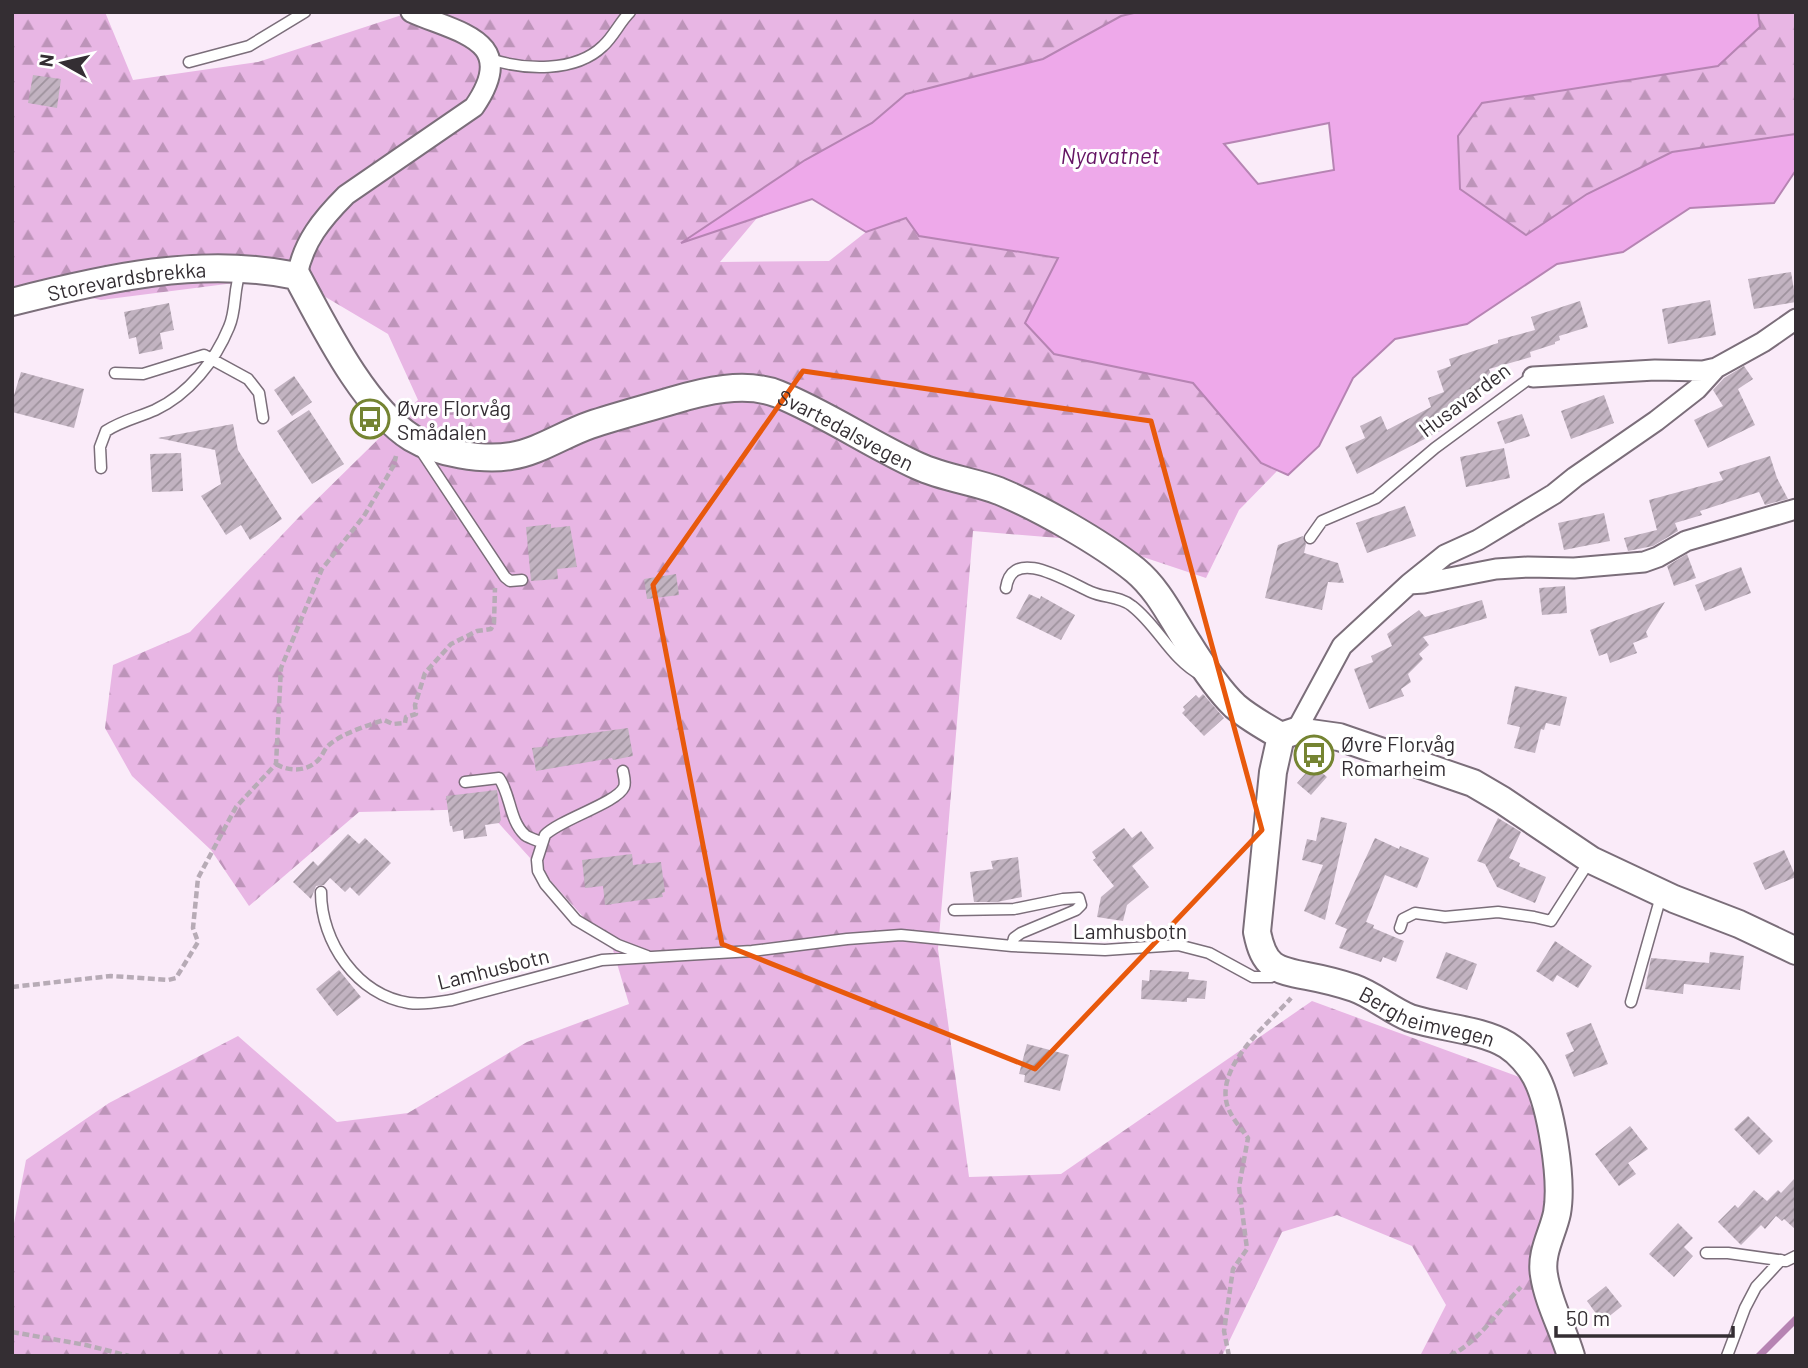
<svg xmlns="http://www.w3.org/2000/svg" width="1808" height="1368" viewBox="0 0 1808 1368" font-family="Barlow,sans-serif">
<defs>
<pattern id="forest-firs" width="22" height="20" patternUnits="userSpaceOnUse" patternTransform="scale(1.75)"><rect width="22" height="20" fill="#e8b6e4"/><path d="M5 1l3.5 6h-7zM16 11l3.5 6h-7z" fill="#bd94b9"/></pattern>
<pattern id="building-hatch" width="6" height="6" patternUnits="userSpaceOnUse" patternTransform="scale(1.75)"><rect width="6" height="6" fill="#c2b3c1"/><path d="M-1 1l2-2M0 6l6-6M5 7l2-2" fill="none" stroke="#9e929d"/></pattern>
</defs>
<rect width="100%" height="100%" fill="#faebf9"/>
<path fill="url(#forest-firs)" d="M12,12H105L133,80L258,62L411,12H1138L1121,16L1043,59L906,94L872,123L805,160L684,242L757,218L720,262L829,261L866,232L907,218L920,236L1059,259L1025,323L1054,353L1193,383L1261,463L1278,470L1239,510L1206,578L1095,541L973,531L938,949L969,1177L1061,1174L1312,1001L1522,1078L1556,1173L1559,1356H1420L1446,1305L1412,1246L1337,1215L1282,1232L1222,1356H12V1234L26,1160L109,1103L238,1036L337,1122L408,1113L527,1042L629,1004L613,950L486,809L359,812L249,906L211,850L132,776L105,728L113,665L190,632L299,517L418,400L388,334L290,276L101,300L52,289L12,293Z
M1758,12H1796V134L1672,152L1587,194L1526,235L1460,189L1458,136L1482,103L1718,66L1760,27Z"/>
<path fill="#eea9ea" stroke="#b684b3" stroke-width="2" fill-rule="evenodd" d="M1138,12H1758L1760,27L1718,66L1482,103L1458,136L1460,189L1526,235L1587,194L1672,152L1796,134V170L1774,203L1690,208L1623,252L1557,264L1467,324L1395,339L1353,378L1319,446L1288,475L1261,463L1193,383L1054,354L1025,323L1058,258L919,236L906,218L866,232L812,199L681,243L805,160L872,123L906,94L1043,59L1121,16ZM1329,123L1334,170L1258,184L1224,144Z"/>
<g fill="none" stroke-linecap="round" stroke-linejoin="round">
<path stroke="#b684b3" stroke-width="7" d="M1759,1356L1796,1319"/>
</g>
<path fill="url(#building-hatch)" d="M33,75L61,79L57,108L28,103Z
M1791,272L1796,302L1754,309L1748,279Z
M1710,300L1716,335L1668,344L1662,309Z
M1580,301L1588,327L1559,336L1560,340L1555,342V344L1530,352L1531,357L1489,369L1494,382L1477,387L1481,400L1435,415L1442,430L1357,474L1345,447L1365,438L1360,426L1381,416L1387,430L1431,407L1428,398L1444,392L1437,371L1451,366L1449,359L1498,343V340L1535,330L1531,317Z
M169,303L174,330L160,333L163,349L139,354L136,337L129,339L124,312Z
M1744,366L1753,379L1738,389L1755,425L1708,448L1694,420L1723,406L1713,390L1724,378Z
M21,372L84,389L74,428L12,412V402Z
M294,376L312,402L292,416L274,390Z
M1604,395L1614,423L1571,439L1561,411Z
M309,410L344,464L312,484L277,431Z
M1522,414L1530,436L1505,444L1497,422Z
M233,424L238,450L282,519L250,540L241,525L226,535L201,496L221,484L215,450L158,438Z
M1504,448L1510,478L1466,487L1460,457Z
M181,453L183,491L152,492L150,454Z
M1770,456L1777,478L1788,499L1765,505L1759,492L1700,511L1702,515L1675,523L1678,531L1653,546L1628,551L1624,538L1657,530L1649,500L1723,480L1719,472Z
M1405,506L1416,536L1367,553L1356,523Z
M1604,513L1610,541L1564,550L1558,523Z
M551,524V528L570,526L577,567L557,569L558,579L531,581L526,527Z
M1303,536L1306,544L1304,553L1338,563L1344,583L1328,582L1322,610L1265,598L1278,545Z
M1687,554L1696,578L1674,586L1667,566Z
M1741,567L1751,593L1705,611L1695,585Z
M676,574L679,595L647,599L644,579Z
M1565,586L1567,613L1542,615L1539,588Z
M1029,594L1040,599L1041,596L1075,615L1061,640L1016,618Z
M1482,600L1487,618L1423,637L1429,645L1419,654L1423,659L1408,674L1411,682L1401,689L1404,696L1369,709L1354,669L1373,662L1371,656L1392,646L1387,634L1419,610L1425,617Z
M1665,602L1646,632L1648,637L1633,643L1637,653L1610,663L1607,653L1599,656L1590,630Z
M1515,686L1567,697L1560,726L1546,723L1544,730L1541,729L1535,753L1514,748L1520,727L1507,724Z
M1203,694L1224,718L1204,736L1182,713L1185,710L1183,707L1196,695L1199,698Z
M628,728L633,756L613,760L612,758L536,771L532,748L548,746L547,739Z
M1313,765L1327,777L1311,795L1297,783Z
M497,790L501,820L499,823L485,825L487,836L464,839L463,830L453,832L452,826H450L446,796Z
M1321,817L1347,823L1325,920L1304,911L1323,865L1302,860L1307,839L1316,841Z
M1498,818L1521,832L1509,858L1520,863L1519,866L1546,877L1535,903L1497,887L1485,864L1477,861Z
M1124,828L1132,838L1141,831L1154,848L1132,866L1149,887L1127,905L1123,921L1097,917L1101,897L1114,886L1093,860L1096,858L1092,852Z
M348,834L359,844L365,838L391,863L359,896L350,887L345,892L330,878L324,885L316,886L311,899L293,882L313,861L318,866Z
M1375,838L1399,849L1400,846L1429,858L1417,888L1385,875L1366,922L1374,925L1373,928L1404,941L1396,962L1383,957L1381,962L1339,948L1347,929L1335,924Z
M1784,850L1796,877L1765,890L1753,863Z
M632,854L633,865L661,862L665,892L662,893L663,897L605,905L603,886L585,888L582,860Z
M1018,857L1022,897L997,902H974L970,872L993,869L991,861Z
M1555,941L1592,966L1578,988L1557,975L1553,982L1536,971Z
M1446,952L1477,964L1467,990L1436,978Z
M1710,952L1744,956L1740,990L1684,984L1683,994L1645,989L1651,958L1709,963Z
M339,970L361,997L337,1016L316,989Z
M1150,970L1189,972L1188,979L1207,981L1205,999L1187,998V1002L1141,999L1142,980L1149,981Z
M1591,1023L1608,1064L1574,1077L1565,1055L1574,1051L1566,1033Z
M1027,1044L1069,1055L1060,1091L1024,1082L1025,1075L1019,1074Z
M1748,1116L1773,1141L1759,1155L1734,1129Z
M1630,1126L1648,1149L1628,1163L1636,1174L1619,1186L1595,1154Z
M1796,1177V1230L1784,1219L1782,1221L1776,1216L1765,1229L1761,1225L1741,1245L1718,1222L1735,1205L1738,1208L1754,1190L1767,1201L1778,1190L1781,1193Z
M1678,1223L1693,1238L1684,1247L1693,1256L1674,1277L1649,1254Z
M1606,1286L1622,1306L1602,1322L1587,1301Z"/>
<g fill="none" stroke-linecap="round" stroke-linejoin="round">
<defs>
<path id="lane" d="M490,59C524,70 575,73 603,46C614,36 619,23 630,12
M189,62L249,46L305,12
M115,373L143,374L204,355L248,379L259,393L263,418
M420,449L505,577L510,581L522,580
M101,468L100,447L106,431C121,421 139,417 155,410C189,394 215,361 229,327C237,309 233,288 241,270
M1310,538L1322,521L1376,498L1435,448L1526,381L1533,377
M1006,588C1012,545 1068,582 1091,592C1104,598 1120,596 1132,606C1158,626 1171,659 1201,675
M623,771C624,777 626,782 624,787C617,803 561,819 545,835L537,860L538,871L545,884L576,920L618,945L647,956
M465,782L499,778C511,795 509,820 525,835C529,838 536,840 541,842
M321,892C321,942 357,995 409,1003C423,1005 439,1002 452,1000L602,960L752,951L847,939L901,935L1012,946L1105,950L1178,945L1209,953L1253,977H1271L1278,973
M954,910L1014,909L1063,899L1079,898L1081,905L1076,910L1021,933L1014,938L1012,946
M1400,928L1403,919L1415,913L1445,917L1498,912L1534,917L1551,921L1590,860
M1631,1002L1661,896
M1706,1253H1728L1786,1261L1796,1256
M1727,1356L1745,1308L1756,1287L1781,1260"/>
<path id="street" d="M297,276C303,242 322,219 346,195L474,107C521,39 457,33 411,12
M1533,377L1655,370L1703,371L1716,368
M1409,584L1445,555L1478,540L1554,494L1575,477L1656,421L1697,389L1716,368L1763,342L1796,319
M1296,731L1342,646L1409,584L1424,583L1496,569L1528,567L1574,568L1644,562L1658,557L1686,541L1796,509"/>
<g id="secondary">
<path id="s1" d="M12,302C105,278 201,256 297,276C324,326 364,408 412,438C437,453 483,461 511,456C538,452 564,434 590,425C617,416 644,409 671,401C704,391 745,381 778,394C827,414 870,444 918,466C944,478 973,481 999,491C1040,508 1100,542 1135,570C1159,590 1171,617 1188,643C1201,664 1217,689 1235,706C1249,718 1265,727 1281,736"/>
<path id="s2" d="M1281,736L1273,772L1257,932C1264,967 1275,970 1307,976C1323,979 1339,983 1354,988C1374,995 1390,1010 1410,1018C1440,1028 1481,1029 1507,1045C1518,1052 1530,1065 1536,1077C1551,1106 1563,1180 1557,1213C1553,1233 1540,1253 1544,1275C1548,1302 1563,1329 1571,1356"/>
<path d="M1281,736L1296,731L1339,737L1473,783L1502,800L1591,860L1674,899L1739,924L1796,951"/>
</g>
</defs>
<use href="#lane" stroke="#7b6e7a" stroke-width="13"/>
<use href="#street" stroke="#7b6e7a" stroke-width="23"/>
<use href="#secondary" stroke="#7b6e7a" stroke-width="30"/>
<path stroke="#b7abb6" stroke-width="4.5" stroke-dasharray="7 3.5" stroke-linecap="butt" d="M276,764C289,772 309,772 320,758C323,754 325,748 329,745C341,734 368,725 384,720L393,724L405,723L406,717L416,714L415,705L425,673L451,644L477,631L491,629L494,623L495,588
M12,987L111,976L168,980L176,978L198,942L193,928L198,878L236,807L276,764L281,668L322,569L364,516L394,465L396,456
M12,1332L86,1345L129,1356
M1229,1356L1224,1331L1233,1269L1247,1249L1239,1187L1248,1138C1240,1127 1228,1114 1226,1100C1220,1062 1268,1024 1291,998
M1450,1356C1481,1340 1497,1311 1521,1287"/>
<use href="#lane" stroke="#fff" stroke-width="10"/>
<use href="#street" stroke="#fff" stroke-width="19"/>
<use href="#secondary" stroke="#fff" stroke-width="26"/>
</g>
<path fill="none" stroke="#e8590c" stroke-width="5" stroke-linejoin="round" d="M803,371L1151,421L1262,830L1035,1069L722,944L653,585Z"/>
<defs>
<symbol id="bus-ring" viewBox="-11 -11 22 22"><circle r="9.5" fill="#fff" stroke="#758432" stroke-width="1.5"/><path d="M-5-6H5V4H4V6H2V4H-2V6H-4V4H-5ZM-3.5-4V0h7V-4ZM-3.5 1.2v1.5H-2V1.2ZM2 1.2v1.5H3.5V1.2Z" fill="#758432"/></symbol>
</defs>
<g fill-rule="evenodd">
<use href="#bus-ring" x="348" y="397" width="44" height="44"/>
<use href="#bus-ring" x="1292" y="733" width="44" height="44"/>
</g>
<g text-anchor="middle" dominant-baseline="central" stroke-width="6" stroke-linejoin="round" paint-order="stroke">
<g font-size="21" fill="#342e33" stroke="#fff">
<text stroke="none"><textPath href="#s1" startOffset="117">Storevardsbrekka</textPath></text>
<text transform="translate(1464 399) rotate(-37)">Husavarden</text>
<text stroke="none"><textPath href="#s1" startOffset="947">Svartedalsvegen</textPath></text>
<text x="1130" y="930">Lamhusbotn</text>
<text transform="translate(493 968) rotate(-14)">Lamhusbotn</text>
<text stroke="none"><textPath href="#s2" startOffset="399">Bergheimvegen</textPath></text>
</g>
<g font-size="21" fill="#342e33" stroke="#fff" text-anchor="start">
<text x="397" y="407">Øvre Florvåg<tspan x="397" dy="24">Smådalen</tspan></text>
<text x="1341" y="743">Øvre Florvåg<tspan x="1341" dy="24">Romarheim</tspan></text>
</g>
<g font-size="23" font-style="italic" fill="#641363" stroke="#fff">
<text x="1110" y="155">Nyavatnet</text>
</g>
</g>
<rect width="1808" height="1368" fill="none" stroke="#342e33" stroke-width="28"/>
<g transform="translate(63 63) rotate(278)" stroke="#ffffff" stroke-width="5" paint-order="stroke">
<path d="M0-5L12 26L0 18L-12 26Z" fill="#342e33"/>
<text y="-10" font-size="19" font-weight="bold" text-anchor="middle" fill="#342e33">N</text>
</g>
<path d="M1556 1326v10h177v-10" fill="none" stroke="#342e33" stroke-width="3.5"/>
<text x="1566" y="1326" font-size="21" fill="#342e33" stroke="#ffffff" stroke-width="5" paint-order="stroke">50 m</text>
</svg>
